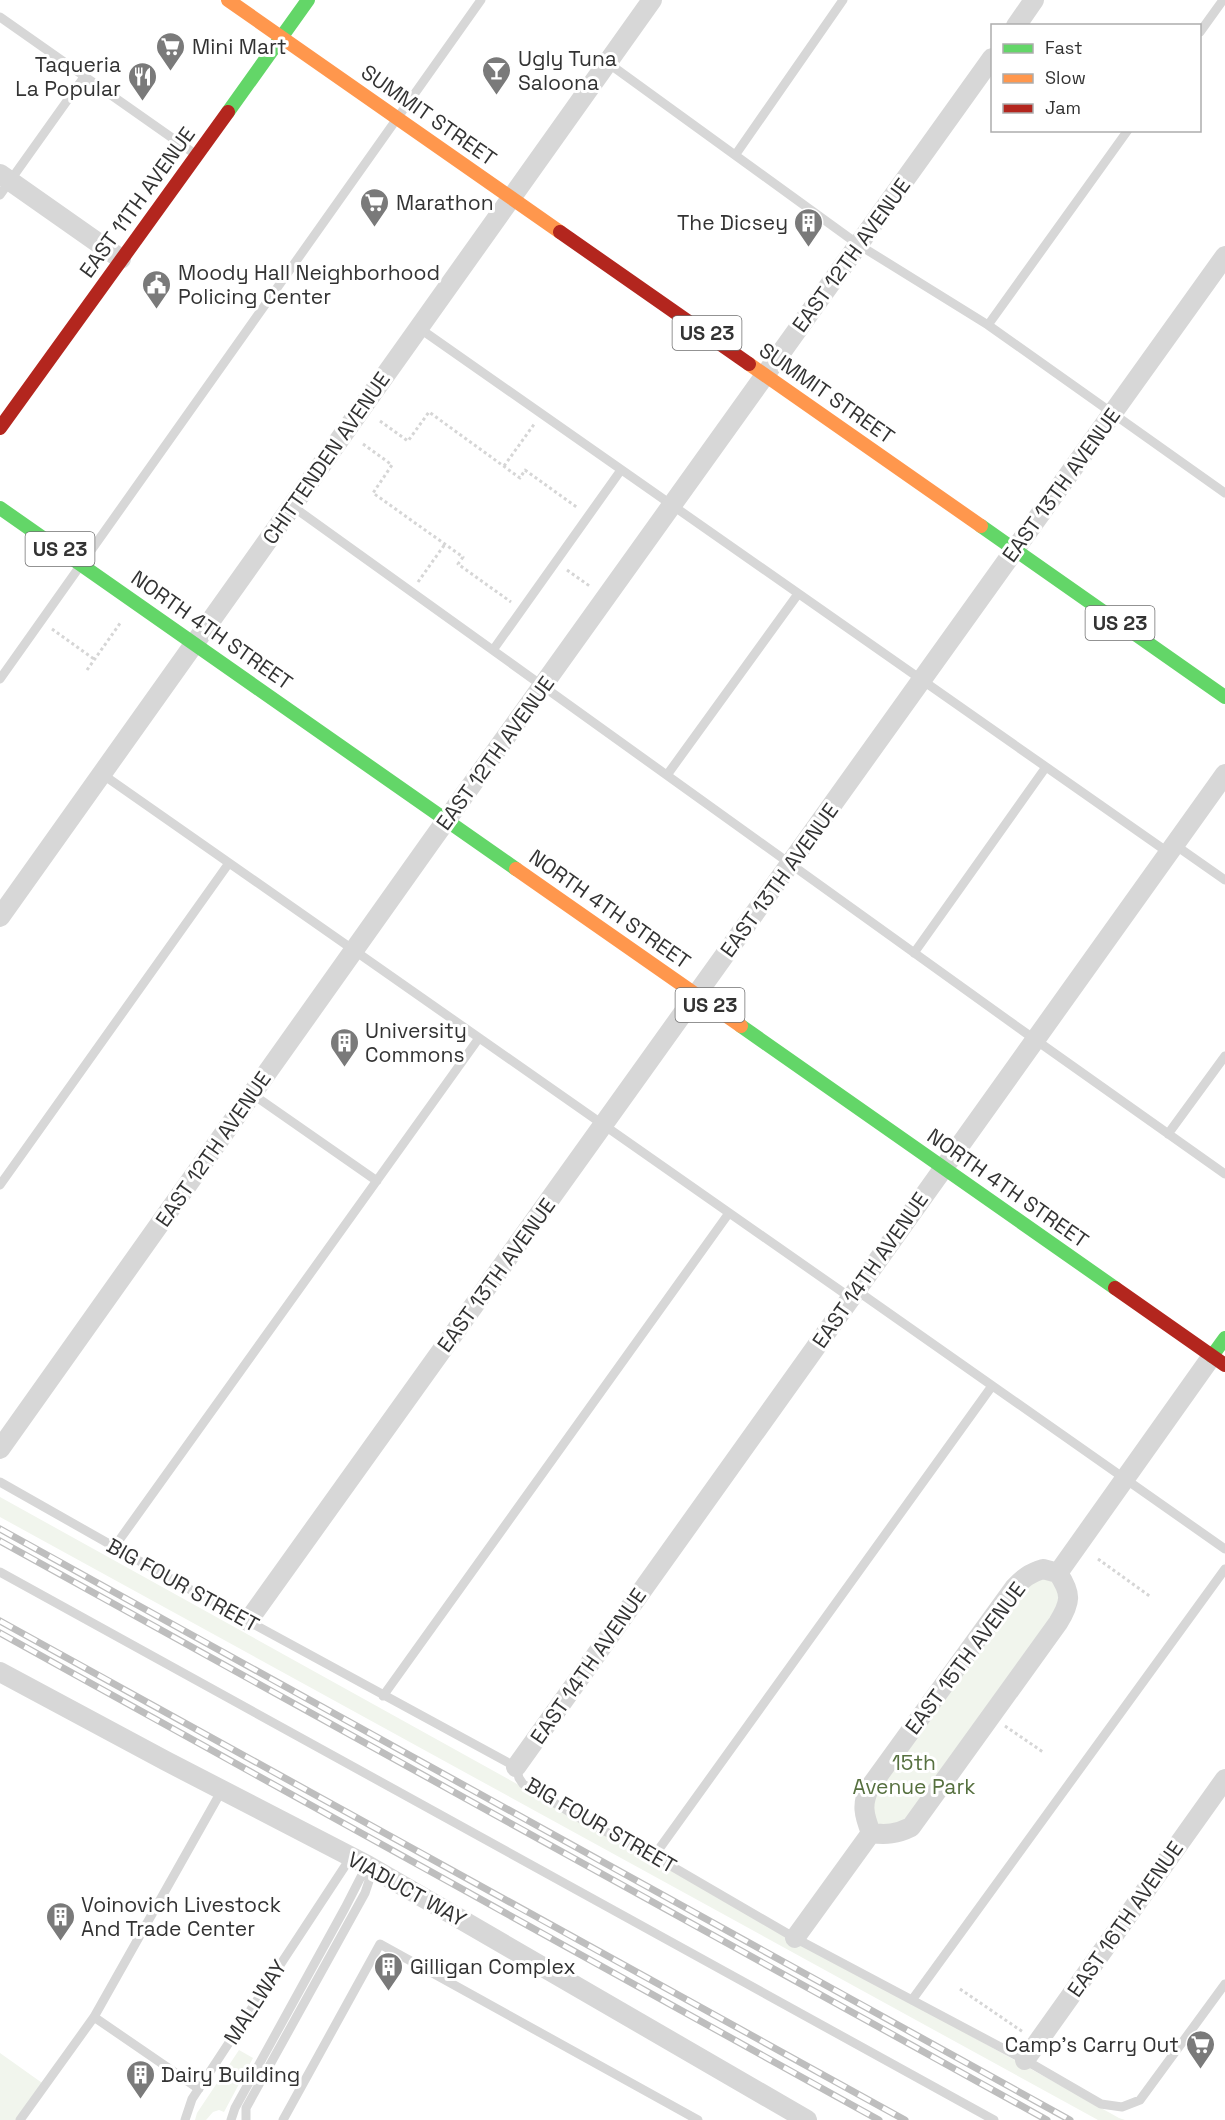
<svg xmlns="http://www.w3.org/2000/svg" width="1225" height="2120" viewBox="0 0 1225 2120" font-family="'Space Grotesk',sans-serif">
<rect width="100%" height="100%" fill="#fff"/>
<path fill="#f1f5ed" d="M0,1497L1119,2118L1125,2120H1098L0,1517Z
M1043,1569L1069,1600L920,1816L871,1833L866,1795L1014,1588Z
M239,2050L253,2058L224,2112L219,2110L213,2112L206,2120H195L197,2113Z
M0,2053L45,2085L20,2120H0Z"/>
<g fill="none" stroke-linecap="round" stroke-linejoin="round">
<path stroke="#d6d6d6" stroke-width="3" stroke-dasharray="3 3" stroke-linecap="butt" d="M380,421L408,441L429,412L520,478L525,470L578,508
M363,444L392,465L373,493L463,557L458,564L511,602
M504,466L535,423
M567,570L591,587
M418,582L445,544
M52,629L94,659
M87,670L121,622
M1098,1559L1151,1597
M1005,1726L1043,1752
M960,1989L1023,2032"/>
<path stroke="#d7d7d7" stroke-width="9" d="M0,17L195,154
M1200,32L1223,0
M608,63L859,245L988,325L1225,493
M736,154L843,0
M0,195L84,77
M988,325L1128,130
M419,328L1169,853
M292,506L1023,1031L1225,1174
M493,650L621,470
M0,679L481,0
M102,774L851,1298
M667,775L798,594
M1175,845L1225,880
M914,953L1046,767
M252,1094L377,1181
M1168,1134L1225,1056
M0,1185L229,863
M856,1290L1225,1549
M0,1482L180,1584L516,1767L519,1778L523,1784L581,1819L654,1856L795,1938L1025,2060L1101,2104L1122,2107L1140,2100L1225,1984
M115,1546L479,1038
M0,1572L994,2120
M383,1696L729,1213
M654,1856L992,1386
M912,2000L1225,1569
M94,2017L199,2089
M20,2120L94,2017L222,1790
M185,2120L192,2099L351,1857
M231,2120L235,2108L345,1908L367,1865
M246,2120V2108L365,1893L369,1881L367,1866
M283,2120L380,1944L698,2120"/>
<path stroke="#d7d7d7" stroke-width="20" d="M1016,26L1034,0
M0,174L121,259
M0,917L652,0
M0,1449L430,843L992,58
M1043,1569L1058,1573C1072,1594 1071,1602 1058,1623L911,1827C897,1834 886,1835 871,1833C864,1815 861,1804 870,1787L1014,1588C1023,1578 1030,1573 1043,1569Z
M1058,1573L1212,1356
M248,1621L1225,256
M0,1672L166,1761L367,1865L807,2120
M516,1767L1225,774
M795,1938L871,1833
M1025,2060L1225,1779"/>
<path stroke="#63d668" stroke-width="14" d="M228,112L308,0
M0,508L516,869
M981,526L1225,697
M741,1026L1115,1288
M1212,1356L1225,1338"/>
<path stroke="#ff974d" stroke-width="14" d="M228,0L560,232
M749,364L981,526
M516,869L741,1026"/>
<path stroke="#b3261e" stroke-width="14" d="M560,232L749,364
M0,428L228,112
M1115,1288L1225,1365"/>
<defs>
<path id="rail" d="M0,1529L1070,2120
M0,1541L1047,2120
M0,1621L905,2120
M0,1633L879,2120"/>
</defs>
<use href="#rail" stroke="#bebebe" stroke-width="7"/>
<use href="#rail" stroke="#fff" stroke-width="4.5" stroke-dasharray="14" stroke-linecap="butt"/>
</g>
<defs>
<symbol id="supermarket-pin" viewBox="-11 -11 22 30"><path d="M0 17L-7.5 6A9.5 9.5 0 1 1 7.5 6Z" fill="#7a7a7a" stroke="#fff"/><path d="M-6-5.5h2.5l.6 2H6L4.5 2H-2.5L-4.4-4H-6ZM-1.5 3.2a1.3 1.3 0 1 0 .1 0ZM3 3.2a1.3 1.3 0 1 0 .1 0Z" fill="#fff"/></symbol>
<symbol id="bar-pin" viewBox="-11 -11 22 30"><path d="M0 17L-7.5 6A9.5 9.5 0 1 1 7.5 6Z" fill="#7a7a7a" stroke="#fff"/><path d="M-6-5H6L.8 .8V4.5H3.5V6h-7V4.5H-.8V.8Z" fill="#fff"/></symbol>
<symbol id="restaurant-pin" viewBox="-11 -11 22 30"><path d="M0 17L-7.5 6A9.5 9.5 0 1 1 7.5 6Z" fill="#7a7a7a" stroke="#fff"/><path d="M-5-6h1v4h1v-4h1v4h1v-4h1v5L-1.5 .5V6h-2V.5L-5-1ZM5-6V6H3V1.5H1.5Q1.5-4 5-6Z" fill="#fff"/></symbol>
<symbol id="building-pin" viewBox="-11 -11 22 30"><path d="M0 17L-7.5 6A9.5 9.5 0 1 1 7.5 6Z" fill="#7a7a7a" stroke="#fff"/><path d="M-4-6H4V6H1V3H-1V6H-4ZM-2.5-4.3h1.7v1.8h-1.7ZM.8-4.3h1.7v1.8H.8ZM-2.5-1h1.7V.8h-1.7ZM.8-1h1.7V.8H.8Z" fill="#fff"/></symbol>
<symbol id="civic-pin" viewBox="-11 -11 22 30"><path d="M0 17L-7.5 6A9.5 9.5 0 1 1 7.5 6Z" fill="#7a7a7a" stroke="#fff"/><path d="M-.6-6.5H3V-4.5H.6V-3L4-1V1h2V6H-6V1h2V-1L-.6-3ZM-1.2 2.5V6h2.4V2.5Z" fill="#fff"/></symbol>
</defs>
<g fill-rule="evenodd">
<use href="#supermarket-pin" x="154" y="30" width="33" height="45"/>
<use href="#bar-pin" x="480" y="54" width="33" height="45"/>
<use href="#restaurant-pin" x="126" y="60" width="33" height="45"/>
<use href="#supermarket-pin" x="358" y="186" width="33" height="45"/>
<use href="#building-pin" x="792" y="206" width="33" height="45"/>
<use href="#civic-pin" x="140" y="268" width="33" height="45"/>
<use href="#building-pin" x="328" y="1026" width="33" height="45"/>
<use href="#building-pin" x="44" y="1900" width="33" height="45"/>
<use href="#building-pin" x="372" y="1950" width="33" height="45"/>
<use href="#supermarket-pin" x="1184" y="2028" width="33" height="45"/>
<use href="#building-pin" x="124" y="2058" width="33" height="45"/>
</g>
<g text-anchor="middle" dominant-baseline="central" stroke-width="6" stroke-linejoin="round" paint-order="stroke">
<g fill="#fff" stroke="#707070" stroke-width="1.5">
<rect x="672.5" y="316" width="69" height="34" rx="4.5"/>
<rect x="25.5" y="532" width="69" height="34" rx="4.5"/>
<rect x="1085.5" y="606" width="69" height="34" rx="4.5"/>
<rect x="675.5" y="988" width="69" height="34" rx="4.5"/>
</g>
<g font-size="20" font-weight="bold" fill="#333">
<text x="707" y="333">US 23</text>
<text x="60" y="549">US 23</text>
<text x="1120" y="623">US 23</text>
<text x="710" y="1005">US 23</text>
</g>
<g font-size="21" fill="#333" stroke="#fff" text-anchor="start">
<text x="192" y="46">Mini Mart</text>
<text x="518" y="58">Ugly Tuna<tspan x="518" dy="24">Saloona</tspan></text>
<text x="121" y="64" text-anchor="end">Taqueria<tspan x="121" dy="24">La Popular</tspan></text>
<text x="396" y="202">Marathon</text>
<text x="788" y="222" text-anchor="end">The Dicsey</text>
<text x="178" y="272">Moody Hall Neighborhood<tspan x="178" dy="24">Policing Center</tspan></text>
<text x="365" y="1030">University<tspan x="365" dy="24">Commons</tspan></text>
<text x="81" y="1904">Voinovich Livestock<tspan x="81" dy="24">And Trade Center</tspan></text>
<text x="410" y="1966">Gilligan Complex</text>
<text x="1179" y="2044" text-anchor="end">Camp's Carry Out</text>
<text x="161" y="2074">Dairy Building</text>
</g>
<g font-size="21" fill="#333" stroke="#fff">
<text transform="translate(429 115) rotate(35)">SUMMIT STREET</text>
<text transform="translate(137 202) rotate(-54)">EAST 11TH AVENUE</text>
<text transform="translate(851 255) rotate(-54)">EAST 12TH AVENUE</text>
<text transform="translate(827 393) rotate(35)">SUMMIT STREET</text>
<text transform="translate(326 458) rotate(-55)">CHITTENDEN AVENUE</text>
<text transform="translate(1061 485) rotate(-54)">EAST 13TH AVENUE</text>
<text transform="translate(212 630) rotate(35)">NORTH 4TH STREET</text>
<text transform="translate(495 753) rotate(-54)">EAST 12TH AVENUE</text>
<text transform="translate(779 880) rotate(-54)">EAST 13TH AVENUE</text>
<text transform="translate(610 909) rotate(35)">NORTH 4TH STREET</text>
<text transform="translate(213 1149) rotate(-55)">EAST 12TH AVENUE</text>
<text transform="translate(1008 1188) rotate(35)">NORTH 4TH STREET</text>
<text transform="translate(870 1270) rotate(-55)">EAST 14TH AVENUE</text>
<text transform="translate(496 1275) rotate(-54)">EAST 13TH AVENUE</text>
<text transform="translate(183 1585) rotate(29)">BIG FOUR STREET</text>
<text transform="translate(965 1658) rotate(-53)">EAST 15TH AVENUE</text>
<text transform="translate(588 1666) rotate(-55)">EAST 14TH AVENUE</text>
<text transform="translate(601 1825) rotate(30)">BIG FOUR STREET</text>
<text transform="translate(407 1889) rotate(29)">VIADUCT WAY</text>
<text transform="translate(1125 1919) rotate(-55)">EAST 16TH AVENUE</text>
<text transform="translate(255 2002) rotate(-57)">MALLWAY</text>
</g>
<g font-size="21" fill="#56703f" stroke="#fff">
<text x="914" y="1762">15th<tspan x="914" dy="24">Avenue Park</tspan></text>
</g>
</g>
<rect x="991" y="24" width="210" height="108" fill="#ffffff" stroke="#adadad" stroke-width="1.5"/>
<rect x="1003" y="44" width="30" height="9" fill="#63d668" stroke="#adadad" stroke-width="1.5"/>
<text x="1045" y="54" font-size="18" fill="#333333">Fast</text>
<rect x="1003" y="74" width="30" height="9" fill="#ff974d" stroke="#adadad" stroke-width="1.5"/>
<text x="1045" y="84" font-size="18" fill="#333333">Slow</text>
<rect x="1003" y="104" width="30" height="9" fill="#b3261e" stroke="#adadad" stroke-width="1.5"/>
<text x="1045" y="114" font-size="18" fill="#333333">Jam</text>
</svg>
